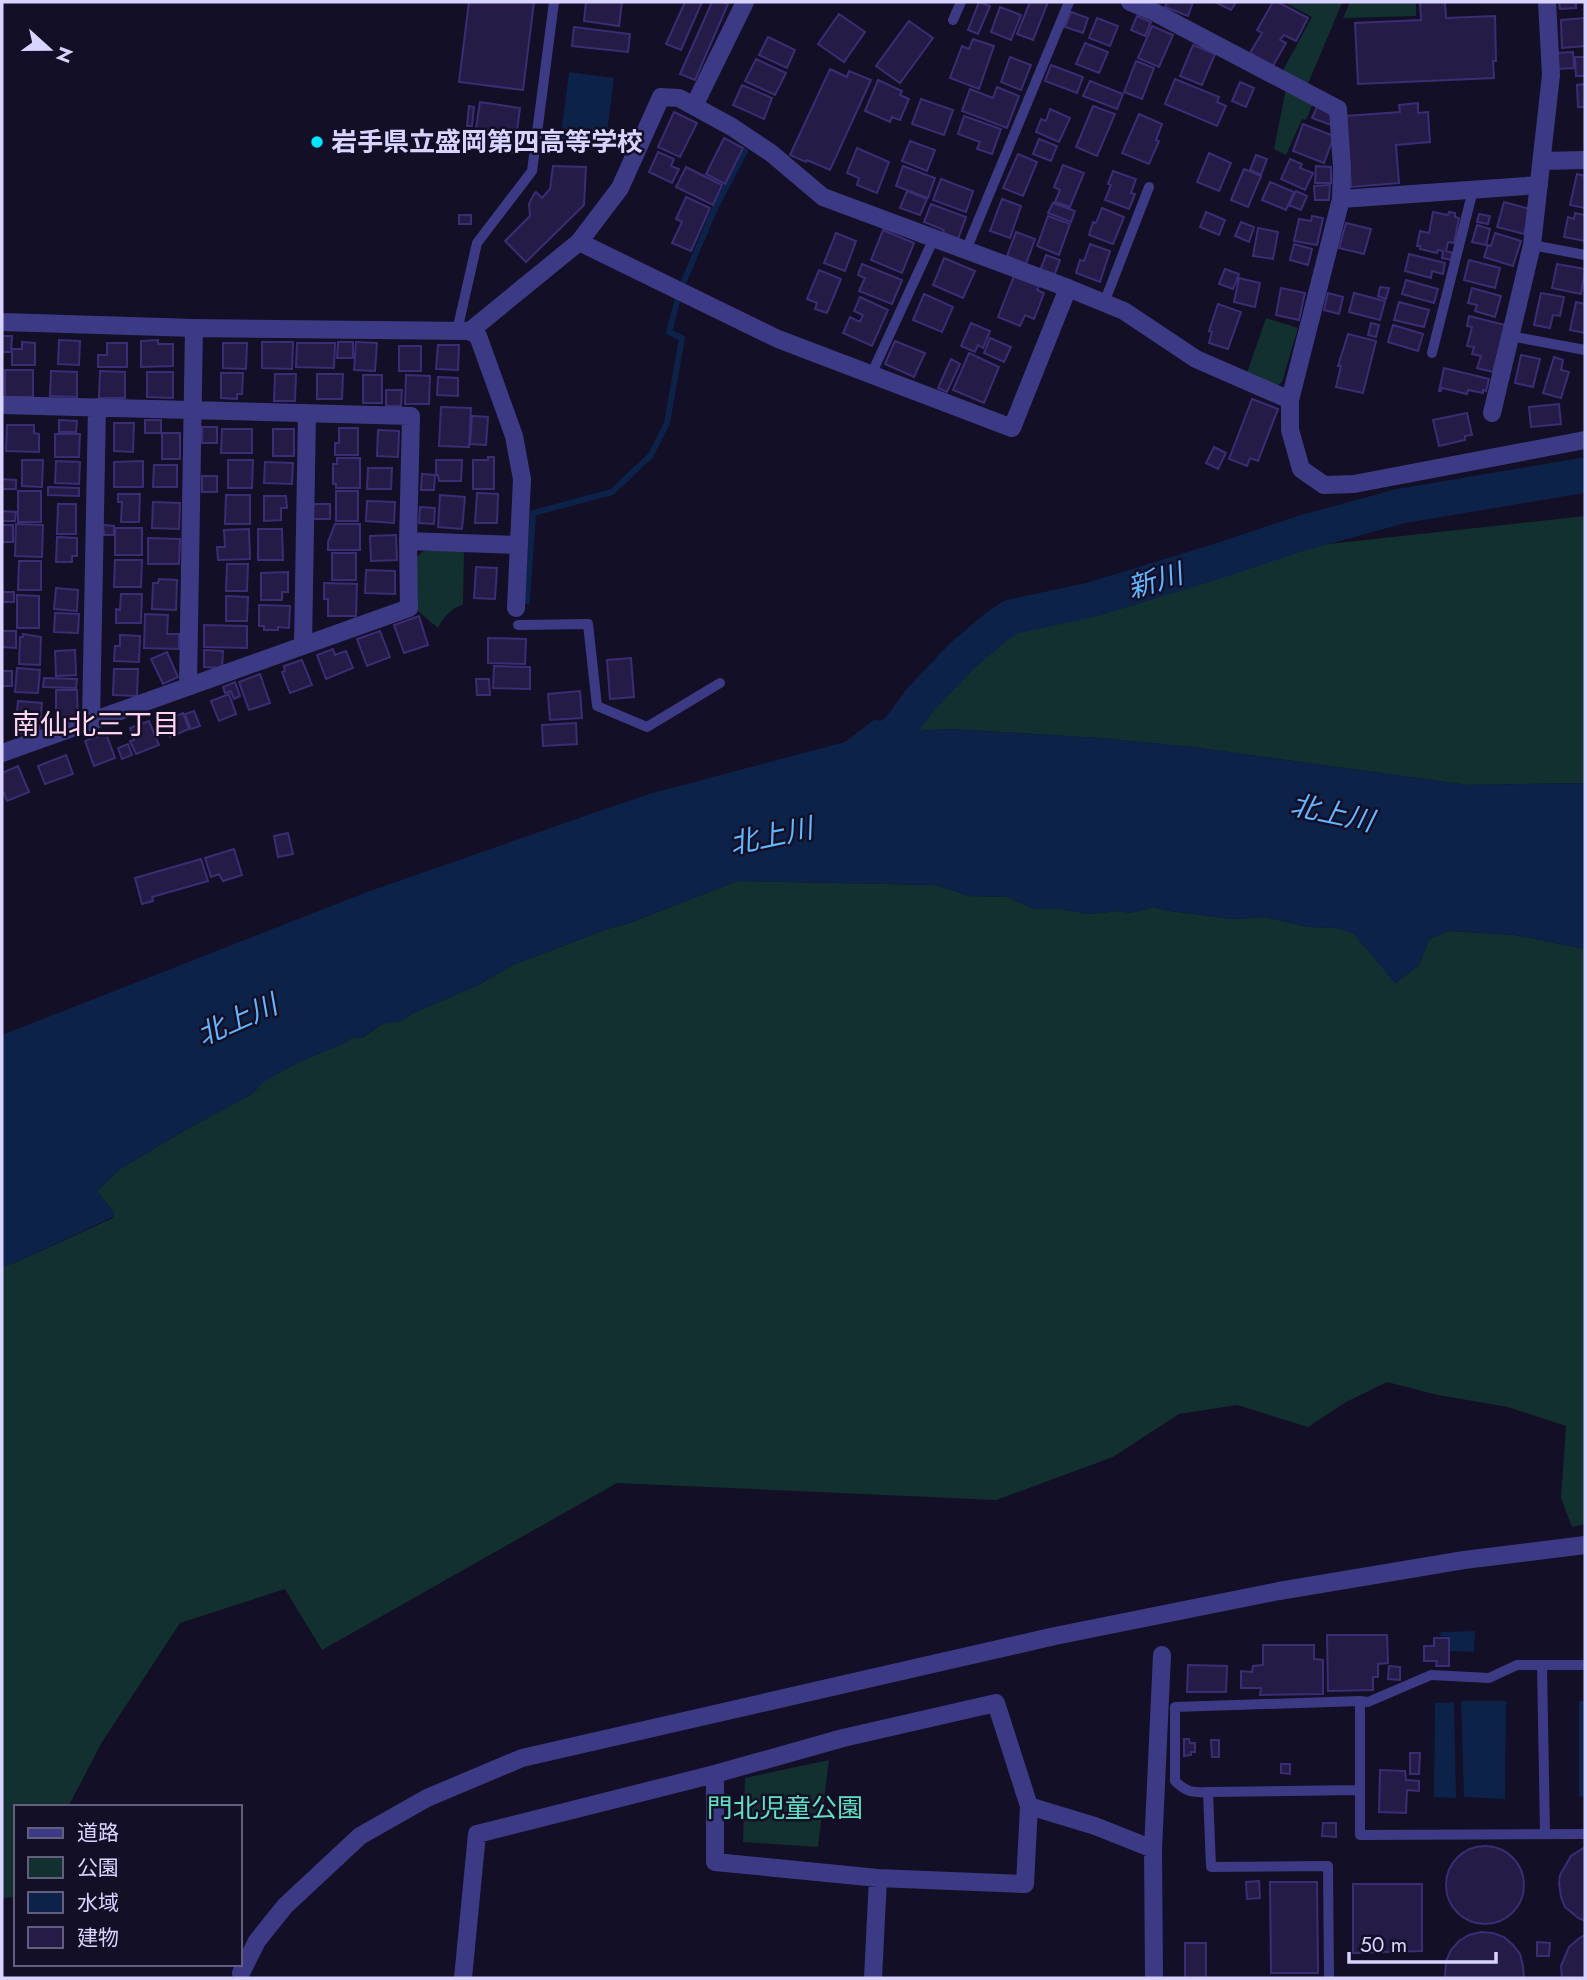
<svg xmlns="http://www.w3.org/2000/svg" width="1587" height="1980" viewBox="0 0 1587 1980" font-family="Jost,'Noto Sans JP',sans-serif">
<rect width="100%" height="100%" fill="#130f26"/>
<path fill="#12302f" d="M1284,2L1342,3L1307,86L1282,72L1312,17Z
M1350,2H1416V16L1343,18Z
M1286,89L1313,103L1306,120L1302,119L1286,155L1274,149Z
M1266,318L1298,328L1282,382L1277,386L1247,373Z
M1585,516V783L1467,785L1192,747L1100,738L950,729L920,731L914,723C947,691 978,659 1015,633L1208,580L1319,545Z
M423,551H464L463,605C452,607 443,618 438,628L418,611L416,558Z
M737,881L936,885L969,896L1008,897L1034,909H1061L1089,914L1119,911L1130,913L1154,907L1163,910L1233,919L1265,917L1308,927L1336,928L1354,933L1395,983L1419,965L1429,939L1449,931L1515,935L1585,949V1524L1572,1527L1561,1498L1566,1426L1508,1407L1438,1395L1387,1382L1346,1402L1308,1427L1237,1405L1179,1414L1113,1457L996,1500L617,1483L322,1650L285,1589L180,1623L102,1742L68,1807H16V1897L2,1898V1267L14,1263L113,1218L114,1213L97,1191L120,1169L187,1129L252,1094L264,1081L299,1062L347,1042L351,1038L363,1037L382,1024L407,1018L411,1014L478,985L513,965L607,929L627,924Z
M829,1760L818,1847L743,1842L745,1778Z"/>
<path fill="#0c2248" d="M569,72L614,78L605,148L560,143Z
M874,720L914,723L920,731L950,729L1100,738L1192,747L1467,785L1585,783V949L1515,935L1449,931L1429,939L1419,965L1395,983L1354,934L1336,928L1308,927L1265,917L1233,919L1163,910L1154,907L1130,913L1119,911L1089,914L1061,909H1034L1008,897L969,896L936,885L737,881L627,924L607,929L513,965L476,986L411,1014L403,1021L382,1024L362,1037L351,1038L347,1042L299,1062L265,1081L252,1094L187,1129L120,1169L97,1191L114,1213L113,1217L14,1263L2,1267V1035L367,892L605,809L649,794L845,742Z
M1475,1631L1474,1652L1450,1651V1637L1440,1636L1441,1632Z
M1461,1701H1506L1505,1799L1464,1797Z
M1579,1701H1585V1796L1579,1797Z
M1454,1702L1456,1798L1434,1797L1435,1703Z"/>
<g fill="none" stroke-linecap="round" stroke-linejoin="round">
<path stroke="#0c2248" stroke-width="6" d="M684,281L716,206L745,151
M527,601L533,513L612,492L651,455L667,423L682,338L669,332L677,302"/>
<path stroke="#0c2248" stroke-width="35" d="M871,756L902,725L921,699L963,655L996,627L1011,617L1094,599L1218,561L1302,533L1401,506L1585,475"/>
</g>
<path fill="#241b47" stroke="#3b2d73" stroke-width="2" d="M469,2H534L523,90L459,82Z
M586,2H622L619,26L584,21Z
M685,2H702L681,50L666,44Z
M712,2H723L728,4L695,80L680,74Z
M979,2L990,6L978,34L968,30Z
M1030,2H1048L1033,40L1017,34Z
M1167,2H1193L1188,16L1165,7Z
M1215,2H1236L1231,10Z
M1273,2H1278L1308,18L1296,41L1284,35L1280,40L1286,43L1273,66L1250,53L1262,33L1257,30Z
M1420,2H1454H1445L1446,18L1495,16L1496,61H1493L1494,78L1358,84L1355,23L1421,20Z
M1559,2H1576V8L1560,9Z
M1000,7L1021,15L1011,40L991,32Z
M1071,12L1088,18L1083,33L1065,27Z
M839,14L865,32L844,62L818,44Z
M1137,16L1151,22L1145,36L1131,30Z
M1097,18L1118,26L1110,46L1089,38Z
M1585,18V46L1562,48L1561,20Z
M909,21L933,38L900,83L876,66Z
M1152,26L1173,35L1159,67L1138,58Z
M574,27L630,34L628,52L572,46Z
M768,37L795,50L787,68L759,55Z
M973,39L994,46L979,89L950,78L962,46L969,49Z
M1085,43L1108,52L1099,73L1076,64Z
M1193,45L1215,54L1202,85L1180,76Z
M1573,52L1574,68L1557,69L1556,53Z
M1010,57L1031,65L1021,90L1001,82Z
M1575,57H1585V76H1576Z
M756,59L786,73L775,95L745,81Z
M1136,61L1154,68L1142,99L1124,92Z
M1051,65L1083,77L1077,93L1045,81Z
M830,69L847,77L849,71L871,80L830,170L807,160L806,162L790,155Z
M1175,79L1219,97L1217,102L1226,106L1217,126L1165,104Z
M878,80L902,91L900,95L909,99L900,120L892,117L890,122L865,111Z
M1090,81L1123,94L1117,109L1083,96Z
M1240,82L1254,88L1246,107L1232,101Z
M1585,84V107H1578L1577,85Z
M742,85L772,98L764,119L733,105Z
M997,87L1019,96L1007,128L962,111L970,89L993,98Z
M921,99L953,110L944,135L912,124Z
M480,102L520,108L514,153L473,148Z
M1418,103V113L1428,112L1430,142L1396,145L1399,183L1351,187L1346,116L1400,112L1399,105Z
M469,106L474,107L472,126H467Z
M1093,106L1115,114L1097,156L1076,147Z
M1317,107L1335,114L1331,125L1312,118Z
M1050,109L1070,118L1059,142L1036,132L1041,119L1046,121Z
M674,112L697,123L680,157L658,147Z
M1139,114L1162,124L1156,140L1159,141L1149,164L1122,153Z
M964,116L1001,129L992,154L977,149L980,142L958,134Z
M1303,124L1334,136L1324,163L1293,151Z
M724,138L743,148L725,184L706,174Z
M1039,139L1057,146L1051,161L1033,154Z
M910,141L935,150L927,171L902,161Z
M857,148L889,162L877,193L857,185L859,178L847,173Z
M658,152L674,159L671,166L679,169L672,183L649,172Z
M1209,153L1231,163L1219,191L1197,182Z
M1018,154L1037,162L1023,196L1003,188Z
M1256,155L1267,159L1261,175L1250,170Z
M1290,159L1302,164L1300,168L1313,173L1305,190L1281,179Z
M1063,165L1084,173L1070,207L1055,202L1060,190L1054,187Z
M553,166L586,167L584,205L526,262L505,241L530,216L529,204L534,194L536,192L542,198L550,189Z
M903,166L935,178L928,198L896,186Z
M1316,166L1331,167V183H1315Z
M686,167L722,185L713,205L676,187Z
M1244,169L1261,176L1248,207L1231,200Z
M1113,171L1136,179L1131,193L1135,194L1129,209L1105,200L1111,185L1108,184Z
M1577,174L1585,176V208L1570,205Z
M941,179L973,191L966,212L933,200Z
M1270,182L1294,192L1286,210L1262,200Z
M1330,185L1329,200H1315L1314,186Z
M907,191L927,199L920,215L900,208Z
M1296,191L1307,196L1301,210L1289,205Z
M686,197L710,208L691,251L672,243L682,222L676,219Z
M1002,199L1021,206L1010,238L990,231Z
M1504,202L1530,209L1524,234L1497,227Z
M1053,203L1075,211L1071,222L1048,213Z
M931,204L966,217L958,239L943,233L944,230L924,222Z
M1102,208L1124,217L1113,244L1089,235L1093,222L1096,223Z
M1206,212L1225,220L1219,235L1200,227Z
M1433,212L1448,215L1449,212L1455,213V217L1459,218L1454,243L1448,242L1446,251L1453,253L1451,260L1442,258L1443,251L1438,250L1437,253L1420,249V246H1417L1420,231L1429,233Z
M1575,213L1585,215V241L1564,237L1568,217L1574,219Z
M1479,214L1490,216L1488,224L1477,222Z
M459,215H471V224H459Z
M1048,216L1070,224L1059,255L1037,246Z
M1312,216L1323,218L1317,245L1294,241L1299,219L1311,221Z
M1241,222L1254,227L1249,242L1235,236Z
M1346,223L1371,229L1364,254L1339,248Z
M1477,225L1490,229L1486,245L1472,242Z
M1258,228L1278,232L1273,259L1253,256Z
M883,230L914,243L902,273L871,260Z
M1016,232L1035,239L1026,264L1007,256Z
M836,233L856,241L845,271L824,263Z
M1495,233L1521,241L1513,266L1484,257L1488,245L1491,246Z
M1090,244L1110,251L1100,282L1076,273L1080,260L1084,261Z
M1294,244L1312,249L1308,265L1290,260Z
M1409,254L1445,263L1443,274L1432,271L1431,278L1405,271Z
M1046,255L1060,260L1054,276L1040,271Z
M944,258L975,271L963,298L933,285Z
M1469,260L1500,268L1495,288L1464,280Z
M862,264L902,280L892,304L859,291L865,278L858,275Z
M1557,264L1585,269L1581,294L1552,288Z
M1225,269L1239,274L1233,289L1219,284Z
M819,270L841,279L827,313L815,309L817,303L807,299Z
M1014,276L1039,286L1037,290L1044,293L1034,319L1025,315L1020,326L998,317Z
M1239,278L1260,283L1255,307L1234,302Z
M1406,280L1438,289L1434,303L1402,294Z
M1380,287L1389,288L1386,299L1378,296Z
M1281,288L1305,293L1299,320L1276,315Z
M1472,288L1501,296L1495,317L1475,311L1477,305L1468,303Z
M1328,293L1343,297L1339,314L1324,310Z
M1354,293L1385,301L1380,320L1349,312Z
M1541,293L1564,297L1560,316L1553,315L1550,328L1534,325Z
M924,294L953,307L942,332L913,320Z
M860,297L888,310L872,346L843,333L850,317L860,322L863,315L854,311Z
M1399,302L1429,310L1424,327L1394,320Z
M1576,302L1585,304V333L1570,330Z
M1218,304L1241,312L1228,349L1209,343L1212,332L1209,331Z
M1469,316L1505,325L1493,372L1477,368L1481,356L1472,354L1474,347L1467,346L1472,327L1467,326Z
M971,323L990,331L983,348L978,345L975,352L961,346Z
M1371,323L1379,325L1376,337L1368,335Z
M1393,325L1423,334L1418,351L1388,342Z
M1348,334L1376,341L1363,393L1336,387L1341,366H1338Z
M2,336H12L11,352H2Z
M990,338L1011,347L1004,362L984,353Z
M59,340L80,341L79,365L58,364Z
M158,340V344H173V366L141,367V341Z
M895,341L925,353L914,377L885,364Z
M22,342L35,343V365H12V349H22Z
M262,342H293L292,369L262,368Z
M338,342H353V358H337Z
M356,342L377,343L375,371L354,370Z
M107,343H127V367H98V355H107Z
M223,343H247L246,369L223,368Z
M297,343H335L334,368L296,367Z
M438,345H459L458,370L436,369Z
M399,346H421V371H399Z
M969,353L999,367L984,403L953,390Z
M1521,355L1540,359L1533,387L1515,383Z
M1554,357L1563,360L1561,370L1569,372L1561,398L1543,393Z
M951,359L960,364L947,392L938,388Z
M1444,368L1489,379L1486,391L1483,390V393L1468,390L1467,394L1442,388L1441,391H1439Z
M5,370H33V397H5Z
M51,371L77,372V397L50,396Z
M100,371L125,372V398H99Z
M147,372H173V398L147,397Z
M221,373H243L242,394H237V399L221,398Z
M275,374H296L295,401H274Z
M317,374H343L342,399H317Z
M363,375H382V403H363Z
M406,375L430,376L429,404H405Z
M438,377L458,378V396L437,395Z
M386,390H402L401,406H386Z
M1252,399L1278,409L1258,461L1250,458L1247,466L1229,459Z
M1559,404L1561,424L1531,427L1529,407Z
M441,407L471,408L469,447L439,446Z
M1467,413L1472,435L1465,436V440L1439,446L1433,420Z
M472,416L488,417L486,445L470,444Z
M59,420L77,421L76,432H59Z
M145,420H161V433H145Z
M114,423H134L133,452L114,451Z
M7,425H34V433L39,434V452L6,451Z
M202,427H217V443H202Z
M339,428H358V455H335V443H339Z
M222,429H252V453H221Z
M273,429H294V456H273Z
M378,430L399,431L398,457L377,456Z
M162,433H180V459H162Z
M55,434H80L79,457H55Z
M1214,447L1226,453L1218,469L1206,463Z
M488,457H494V489H473V460H488Z
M337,458H360V488H336V484H333V464H337Z
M22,460H43L42,487L22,486Z
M228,460H253L252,488H228Z
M436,460H462L461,481H439L438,475H436Z
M56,461L80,462L79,484L55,483Z
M143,461V487H114V462Z
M265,462L293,463L292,484L264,483Z
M154,465H177V487H153Z
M368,468H392L391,489H367Z
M422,474L435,475L434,490H421Z
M202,476H217V492H202Z
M2,479L16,480V489H2Z
M48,487L79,488V496L48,495Z
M18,491H41V522H18Z
M336,491H358V521H336Z
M477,493L498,494L497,523H475Z
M118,494H140L139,522H121L122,502H118Z
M226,495H250V524H225Z
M440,495L465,497L462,529L438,527Z
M264,496H286L287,508H281V520L264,521Z
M367,501L395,502L394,523L366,521Z
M153,502L180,503L179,529L152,528Z
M58,504H76V534H57Z
M313,504H330V519H313Z
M420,507L435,508L434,524L419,523Z
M2,511L16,512L15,521H2Z
M16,524L43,525L42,557L15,556Z
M335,524H360V550H328V542Z
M2,525H13V542H2Z
M103,525L114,526V535H104Z
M115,528H142V555H115Z
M249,529L250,559L218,560L217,547H225L224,530Z
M258,529H282L283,560H258Z
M396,535L397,560L371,561L370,536Z
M57,537L77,538V556H72V562H56Z
M148,538L180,539L179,564H148Z
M332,553H356V580H332Z
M115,560H142L141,587H114Z
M19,561H41V590H18Z
M227,564H248L247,591H226Z
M476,567L497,568L495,599L474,598Z
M366,570L395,571V594L365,593Z
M288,572V592H282V600H261V573Z
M159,579L177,580L176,610L152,609L153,583H158Z
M324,583L357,584L356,616H328V599H324Z
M56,588L78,590L77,611L54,609Z
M2,592H14V602H2Z
M121,594H142L141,623H116V609L120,610Z
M17,595L39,596V628H17Z
M226,596L248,597L247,621H226Z
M259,605L290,606L289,628L278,627V630H264V626H259Z
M55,613L79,614L78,633L54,632Z
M145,614L168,615L167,634H179V649L144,648Z
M419,616L428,645L404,653L394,625Z
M204,625L247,626V648L204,647Z
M2,631H16V648L2,647Z
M380,631L390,657L367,666L357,639Z
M23,634L41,637L40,665L19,664L20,637H23Z
M120,635L140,636L139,662L114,661L115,646H120Z
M488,638L526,639L525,664L488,663Z
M333,649L335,655L346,651L353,668L326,679L317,655Z
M75,650L76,675L56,676L55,651Z
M204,650L223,651L222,668L204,667Z
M167,652L178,677L163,684L151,659Z
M631,658L634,697L610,699L607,660Z
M302,660L312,685L290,693L282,672L285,671L284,666Z
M494,666L530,667V689L493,688Z
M17,668L40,670L38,693L15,692Z
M114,669H138L137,696L113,695Z
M2,671H12V686H2Z
M260,674L270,703L249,710L239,682Z
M44,678L77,679L76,688L43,687Z
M476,679H489L490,695H477Z
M235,682L240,696L234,699L231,691L225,693L223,687Z
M56,690H77L78,718H56Z
M580,691L582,718L550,720L548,694Z
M229,694L236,714L219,721L211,701Z
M18,701L42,703L39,734L15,733Z
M194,711L200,726L191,729L185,714Z
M183,713L189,729L170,737L164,721Z
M149,721L159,745L136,754L130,741L134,740L130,728Z
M576,723L577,744L543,746L542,725Z
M106,733L115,758L94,766L85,741Z
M128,744L132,755L122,759L118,748Z
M66,755L73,774L45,784L38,766Z
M18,766L29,792L7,801L4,793L2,794V773Z
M288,833L293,854L278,857L274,836Z
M234,849L242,875L223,881L219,874L211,877L205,858Z
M201,859L208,881L152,897L153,901L142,904L135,878Z
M1327,1635H1387L1388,1663L1378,1664V1677H1373V1690L1328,1691Z
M1434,1638H1449V1666H1436L1437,1661H1424V1646H1434Z
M1263,1645H1314V1659L1323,1660V1694L1260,1695L1261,1688H1241V1671L1252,1672L1253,1666L1263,1665Z
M1188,1665L1227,1666L1226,1692H1187Z
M1389,1666L1400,1667V1680L1388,1679Z
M1184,1739H1189L1190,1743H1195V1752H1191V1755L1184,1756Z
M1211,1740H1219V1757H1212Z
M1410,1753H1420L1419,1774H1410Z
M1281,1764H1290V1774L1281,1773Z
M1380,1770L1405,1771L1406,1780L1419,1781V1791L1407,1790L1406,1813L1379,1812Z
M1323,1823H1336V1837L1322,1836Z
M1446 1885a39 39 0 1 1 78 0a39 39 0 1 1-78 0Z
M1585,1847V1921L1578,1918L1565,1907L1561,1897L1559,1883L1560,1875L1571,1856Z
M1259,1881L1260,1898L1247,1899L1246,1882Z
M1270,1882H1317L1318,1973H1271Z
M1353,1884H1422V1951L1353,1953Z
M1481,1932L1493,1933L1504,1937L1513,1945L1520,1954L1523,1966L1524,1978H1445L1446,1961L1451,1950L1459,1941L1469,1935Z
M1585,1935V1978H1562L1561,1966L1569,1947L1578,1939Z
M1537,1942L1550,1943L1549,1956H1537Z
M1185,1943H1206V1978H1185Z"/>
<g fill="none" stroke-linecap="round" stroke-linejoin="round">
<path stroke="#3d3a85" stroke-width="10" d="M953,20L961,2
M1532,245L1585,255
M966,250L1069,2
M1104,303L1149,187
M457,331L477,243L532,171L554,2
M1510,336L1585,350
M1432,353L1473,190
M871,375L934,238
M518,625L588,624L597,706L647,727L720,683
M1542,1665H1585
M1360,1701L1368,1702L1431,1675L1489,1678L1517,1665H1542L1545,1833
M1208,1792C1193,1793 1186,1792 1175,1781V1707L1360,1701V1835L1585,1834
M1329,1978L1328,1866L1211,1867L1208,1792L1358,1790"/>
<path stroke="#3d3a85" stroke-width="18" d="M1130,2L1154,12L1338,109L1342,168L1341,199
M694,106L745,2
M1542,161L1585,160
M579,242L620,188L661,97L679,98L732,127L771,153L823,197L1068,288
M2,322L194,328L470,331L478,336L514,436L522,479L516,608
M470,331L579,242L778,339L1012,428L1068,288L1124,311L1196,359L1290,400L1341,199L1539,185
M1290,400V430L1301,469L1324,485L1354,484L1585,440
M2,405L411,416L408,541L409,608L2,753
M1492,413L1532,245L1551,75L1547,2
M408,541L519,545
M303,645L307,413
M188,686L194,328
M91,721L97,407
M715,1774V1862L878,1878L1025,1884L1029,1806L1095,1826L1153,1849
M241,1973L257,1941L285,1906L360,1836L427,1798L522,1758L1055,1636L1279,1591L1464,1560L1585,1545
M463,1978L477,1834L715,1774L843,1738L996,1703L1029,1806
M873,1978L878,1878
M1154,1978L1153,1849L1162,1655"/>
</g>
<circle fill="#00e5ff" stroke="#130f26" stroke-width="2.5" cx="317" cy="142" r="7"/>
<g text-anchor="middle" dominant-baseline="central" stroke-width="5" stroke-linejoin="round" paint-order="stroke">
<g font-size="26" font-weight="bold" fill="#d9d4ff" stroke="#130f26" text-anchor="start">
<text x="331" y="142">岩手県立盛岡第四高等学校</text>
</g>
<g font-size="26" fill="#5fe0c0" stroke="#130f26">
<text x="785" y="1808">門北児童公園</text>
</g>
<g font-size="28" font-style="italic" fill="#62b6ff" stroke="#130f26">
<text transform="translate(1155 581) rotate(-17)">新川</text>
<text transform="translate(1332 813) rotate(12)">北上川</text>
<text transform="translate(771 836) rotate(-12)">北上川</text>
<text transform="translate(237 1020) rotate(-24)">北上川</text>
</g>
<g font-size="28" fill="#ffd6f0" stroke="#130f26">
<text x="96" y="724">南仙北三丁目</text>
</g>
</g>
<rect width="1587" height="1980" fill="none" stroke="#d9d4ff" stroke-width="7"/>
<rect x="14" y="1805" width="228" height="161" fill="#130f26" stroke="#625e7d" stroke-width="2"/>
<rect x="28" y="1828" width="35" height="10" fill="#3d3a85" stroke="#625e7d" stroke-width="2"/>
<text x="77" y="1840" font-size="21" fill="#d9d4ff">道路</text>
<rect x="28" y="1857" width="35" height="21" fill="#12302f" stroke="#625e7d" stroke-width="2"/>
<text x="77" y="1875" font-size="21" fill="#d9d4ff">公園</text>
<rect x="28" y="1892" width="35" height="21" fill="#0c2248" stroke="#625e7d" stroke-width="2"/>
<text x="77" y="1910" font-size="21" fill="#d9d4ff">水域</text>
<rect x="28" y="1927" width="35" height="21" fill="#241b47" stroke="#625e7d" stroke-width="2"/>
<text x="77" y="1945" font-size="21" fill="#d9d4ff">建物</text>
<g transform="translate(49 49) rotate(111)" stroke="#130f26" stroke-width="5" paint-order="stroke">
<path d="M0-5L12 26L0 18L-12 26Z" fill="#d9d4ff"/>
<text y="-10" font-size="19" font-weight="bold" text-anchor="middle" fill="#d9d4ff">N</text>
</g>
<path d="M1349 1952v10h147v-10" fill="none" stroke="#d9d4ff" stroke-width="3.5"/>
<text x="1360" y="1952" font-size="21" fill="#d9d4ff" stroke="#130f26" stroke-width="5" paint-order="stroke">50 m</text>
</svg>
